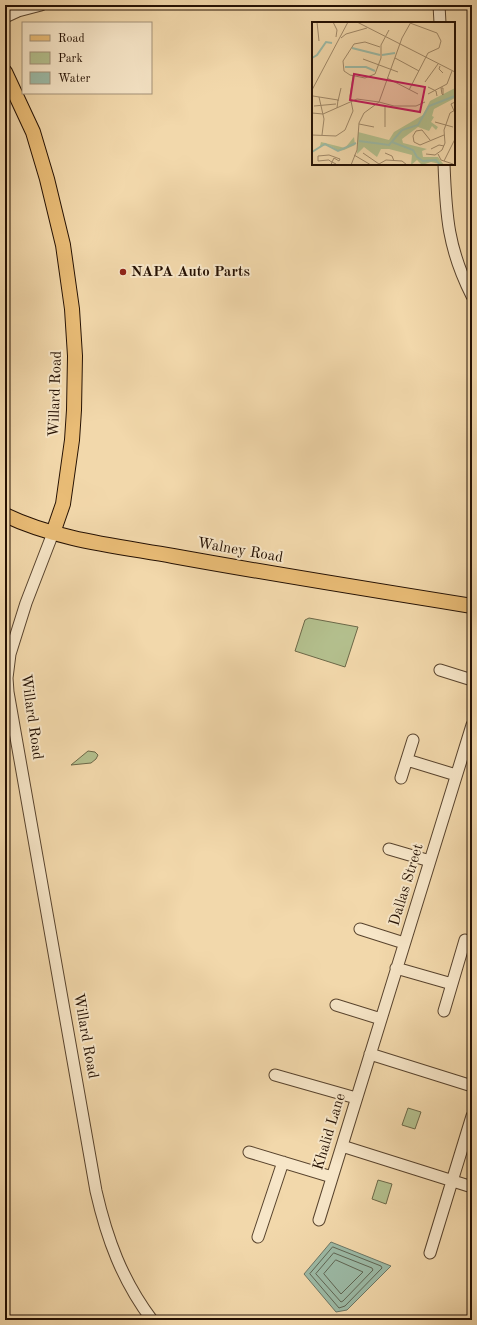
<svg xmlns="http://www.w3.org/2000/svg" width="477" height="1325" viewBox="0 0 477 1325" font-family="'Old Standard TT',serif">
<rect width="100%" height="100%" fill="#f2d8ab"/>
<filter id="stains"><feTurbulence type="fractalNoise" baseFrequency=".005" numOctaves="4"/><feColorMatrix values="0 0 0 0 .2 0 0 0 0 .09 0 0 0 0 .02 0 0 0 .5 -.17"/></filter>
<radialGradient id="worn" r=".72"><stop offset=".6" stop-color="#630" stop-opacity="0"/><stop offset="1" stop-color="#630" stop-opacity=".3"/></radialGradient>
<path fill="#b4c08e" stroke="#6c6848" d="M309,618L358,627L345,667L295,651L304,623L305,620Z
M88,751L95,752L98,755L96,759L91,763L71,765Z
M408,1108L421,1112L415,1129L402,1125Z
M378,1180L392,1184L386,1204L372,1199Z"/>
<path fill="#9cbaa6" stroke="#6c7665" d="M331,1242L391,1266L347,1310L336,1312L304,1274Z"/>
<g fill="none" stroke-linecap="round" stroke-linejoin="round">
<path stroke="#606654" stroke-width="1" d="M333,1247L381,1266L382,1268L345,1306L339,1308L310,1274Z
M334,1253L372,1268L373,1270L343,1301L341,1302L316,1274Z
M336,1260L363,1272L341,1294L324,1274Z"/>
<defs>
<path id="minor" d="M439,5L440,23
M5,17L18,11L41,5
M444,164C446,216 448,249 472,296
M53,533L26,603L10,654L7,678L8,692L96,1191C107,1239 122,1280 152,1320
M440,670L472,680
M407,760L456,775
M401,778L413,740
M389,849L430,861
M360,929L404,943
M396,968L452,984
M336,1005L381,1019
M444,1011L465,940
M370,1054L472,1086
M275,1075L356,1098
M342,1146L472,1187
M249,1152L332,1177
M319,1220L472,725
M258,1237L283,1162
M430,1253L472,1116"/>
<path id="major" d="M5,72L33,132L47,179L63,245L72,309L75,356L74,410L72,440L63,504L53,533
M5,515C57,540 117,546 173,556C272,574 372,590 472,606"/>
</defs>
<use href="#minor" stroke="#58432d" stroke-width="13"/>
<use href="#major" stroke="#251103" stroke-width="16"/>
<use href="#minor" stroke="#f7e6c8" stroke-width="11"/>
<use href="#major" stroke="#e9bc76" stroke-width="14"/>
</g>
<circle fill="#8f2418" stroke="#f7e6c8" stroke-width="1.5" cx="123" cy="272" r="4"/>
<g text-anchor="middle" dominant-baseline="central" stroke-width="4" stroke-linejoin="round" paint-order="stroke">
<g font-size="15" font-weight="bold" fill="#251103" stroke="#f7e6c8" text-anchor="start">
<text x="131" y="272">NAPA Auto Parts</text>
</g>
<g font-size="15" fill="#251103" stroke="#f7e6c8">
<text transform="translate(56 394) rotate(-88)">Willard Road</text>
<text transform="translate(240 551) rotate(10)">Walney Road</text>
<text transform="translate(31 717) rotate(82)">Willard Road</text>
<text transform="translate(407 885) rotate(-73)">Dallas Street</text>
<text transform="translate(85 1036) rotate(80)">Willard Road</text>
<text transform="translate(330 1132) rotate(-73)">Khalid Lane</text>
</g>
</g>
<g transform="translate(312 22)">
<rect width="143" height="143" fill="#f2d8ab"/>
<path d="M143,66V76L122,87L120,94L122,95L119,100L126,105L124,108L120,104L117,109L106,105L90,117L91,121L115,127L110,129L111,135H126L132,143L119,140L110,143L105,138L99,143L100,133L77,127H69L65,135L52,125L45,132L46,110L77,118L82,110L111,93L118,79ZM42,115L43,123L32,128L27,129L17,123L8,124L9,120L33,126Z" fill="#b4c08e"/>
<path fill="none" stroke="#9cbaa6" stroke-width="2" d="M40,26L68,33M70,33L83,31M0,36L5,33L14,20L20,21M33,45H54L63,49M47,119L77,123L90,108L106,103L117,84L143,74M80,120L101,128L105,135L111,139L124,138L128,143M0,130L13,122L26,129L44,121"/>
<path fill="none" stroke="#a08868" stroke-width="1" d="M5,0L7,19M21,0L25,8L24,15M45,0L143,50M29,16L34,12L55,6M68,25L53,20L42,22L31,39L32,49L38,53L53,56L63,52L69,36V23L77,8M83,36L107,49M51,37L86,50M128,44L127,47L131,51L128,48M75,56L106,72M113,60L126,42M116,65L124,69L125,74M129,66H131V73L130,72ZM0,68L36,0M97,68L116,31L127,26L129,19L125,11L98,1M116,72L135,62L140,49M1,74L26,78L25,86M7,75L12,97L10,113M26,79L29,66M67,80L82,84H104L113,80M143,80L139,82L143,91M2,84L24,82M0,91L11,92L45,77L67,80M123,100L141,105M47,102L62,105M73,105V83M0,113L24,114L33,108L41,89L38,74L41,54M118,118L110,108L104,109L101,114L102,120L108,123L132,113M119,127L127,123L132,124M51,131L67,142M73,131L80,134L82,139M114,132L123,133L130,128L133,121L132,108L138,91L143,88M126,132L129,138L141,142M42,133L59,143M132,139L143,117M67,142L74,138L90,139L95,143M19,143L20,140L22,136L27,139L28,137L17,133L6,134V139L16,138H17L18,139L24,142V143M39,143L45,128L47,101L52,91L67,80L90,16L99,0"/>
<path fill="#c2185b" fill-opacity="0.15" stroke="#c2185b" stroke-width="2" d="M42,52L113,65L108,90L38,78Z"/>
<rect width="143" height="143" fill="none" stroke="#251103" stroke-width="2"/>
</g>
<rect width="477" height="1325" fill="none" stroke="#f2d8ab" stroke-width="20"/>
<rect x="6" y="6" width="465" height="1313" fill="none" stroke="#251103" stroke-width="2"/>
<rect x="10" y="10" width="457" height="1305" fill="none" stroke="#251103"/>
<rect x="22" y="22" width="130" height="72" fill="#f7e6c8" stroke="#a39179"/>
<rect x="30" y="35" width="20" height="6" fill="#e9bc76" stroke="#a39179"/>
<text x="58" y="42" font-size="12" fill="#251103">Road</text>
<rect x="30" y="52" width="20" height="12" fill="#b4c08e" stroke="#a39179"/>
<text x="58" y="62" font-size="12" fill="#251103">Park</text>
<rect x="30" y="72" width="20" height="12" fill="#9cbaa6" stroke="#a39179"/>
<text x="58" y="82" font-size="12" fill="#251103">Water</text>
<rect width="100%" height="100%" filter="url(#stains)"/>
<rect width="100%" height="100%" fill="url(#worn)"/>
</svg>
